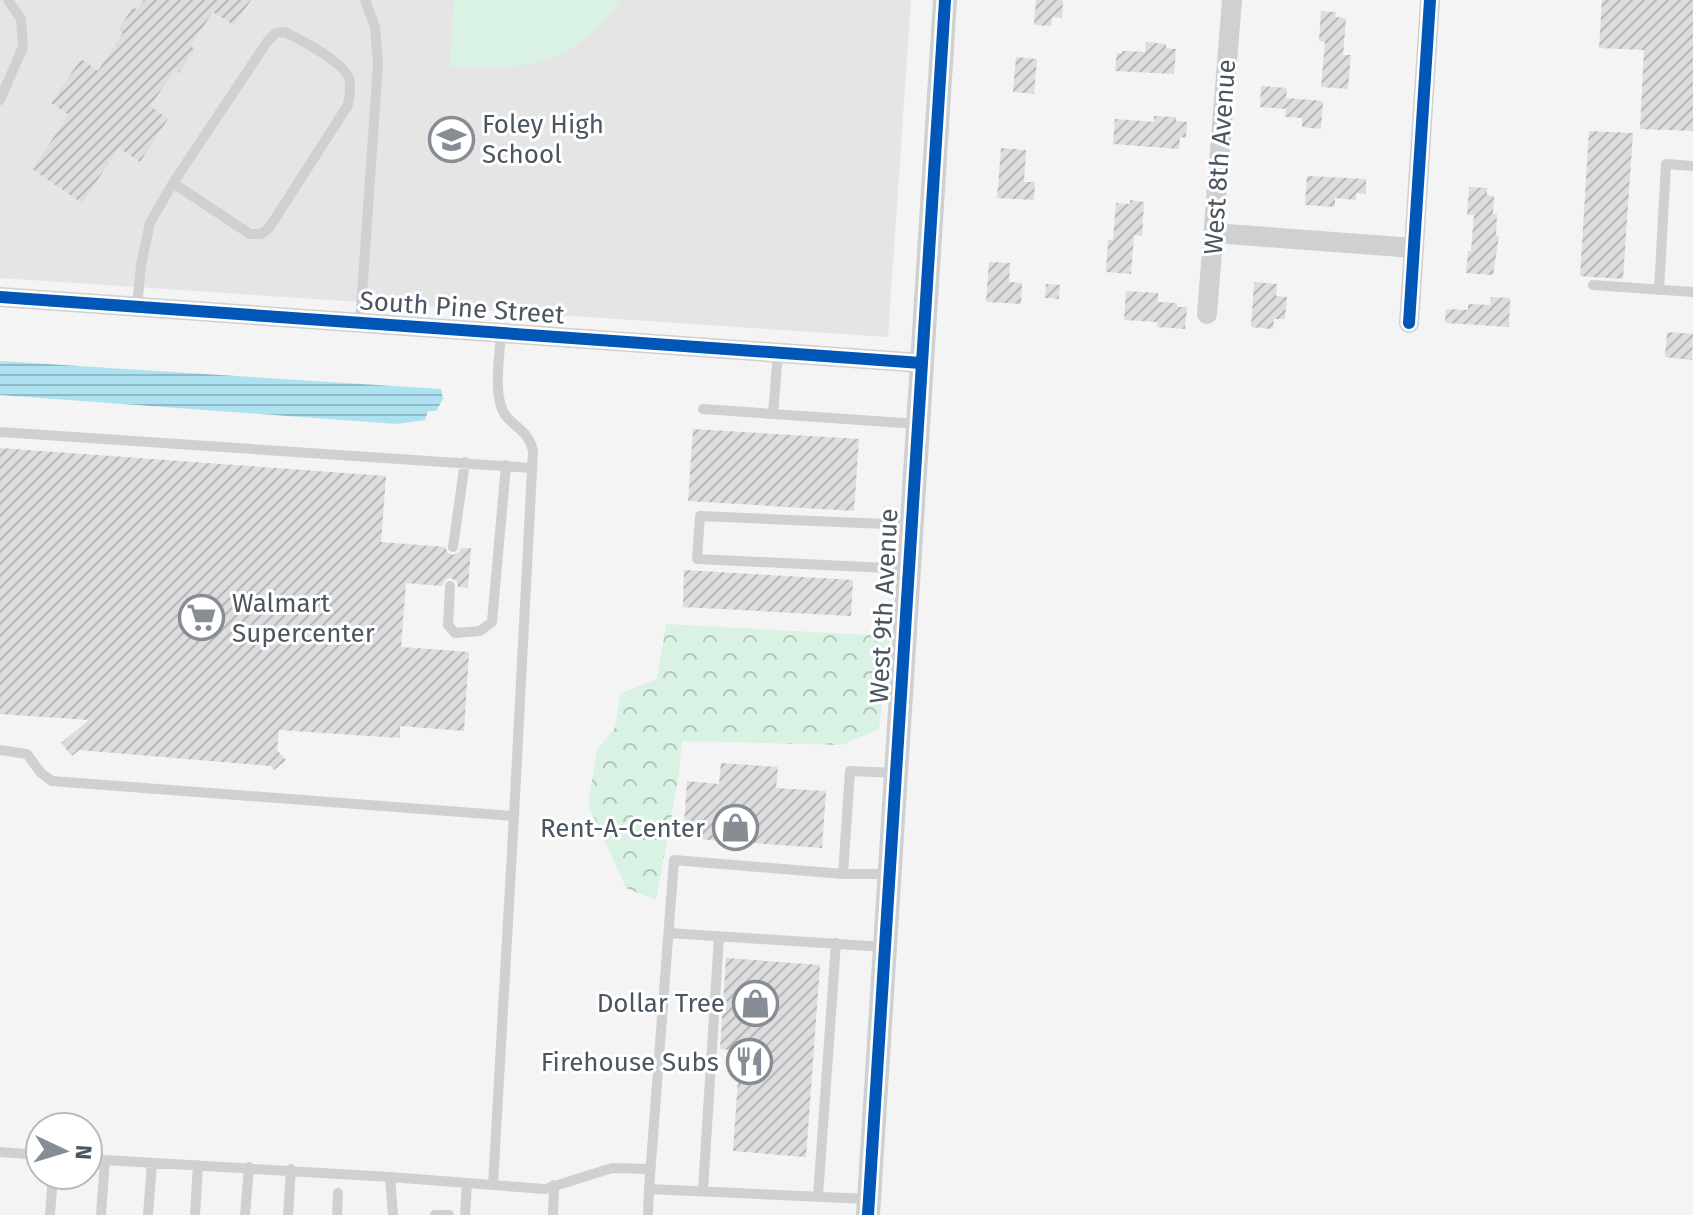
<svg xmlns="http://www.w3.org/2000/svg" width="1693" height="1215" viewBox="0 0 1693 1215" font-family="'Fira Sans',sans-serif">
<defs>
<pattern id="forest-crowns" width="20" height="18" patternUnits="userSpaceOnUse" patternTransform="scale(2)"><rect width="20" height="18" fill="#d9f2e3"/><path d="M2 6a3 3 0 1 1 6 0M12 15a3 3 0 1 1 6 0" fill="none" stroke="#b2c7bb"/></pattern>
<pattern id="water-rules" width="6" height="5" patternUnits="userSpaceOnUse" patternTransform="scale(2)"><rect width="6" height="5" fill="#aee2f0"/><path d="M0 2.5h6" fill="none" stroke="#90bac6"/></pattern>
<pattern id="building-hatch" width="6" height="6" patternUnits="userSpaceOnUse" patternTransform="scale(2)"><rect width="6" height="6" fill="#ddddde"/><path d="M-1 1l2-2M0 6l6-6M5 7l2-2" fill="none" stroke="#b5b6b7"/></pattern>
</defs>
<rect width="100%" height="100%" fill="#f4f4f4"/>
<path fill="#e6e5e6" d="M0,0H911L888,337L0,278Z"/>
<path fill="url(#forest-crowns)" d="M666,624L890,636L879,729L842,745L682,741L678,781L656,900L626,888L588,804L597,750L615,728L620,694L657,679Z"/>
<path fill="#d9f2e3" d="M454,0H620C570,68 528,70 450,67Z"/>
<path fill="url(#water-rules)" d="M0,361L441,389L443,399L436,411H428L425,420L396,424L0,395Z"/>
<path fill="url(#building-hatch)" d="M144,0H251L234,25L213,12L190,46L195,49L179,73L175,70L150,106L168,119L140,162L119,148L82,203L32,169L69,115L51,103L81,59L98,71L123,33L118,30L133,7L137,10Z
M1036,0H1063L1062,18L1052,17L1051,26L1034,25Z
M1602,0H1693V131L1640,129L1644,50L1599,48Z
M1321,11L1336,12L1335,17L1346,18L1343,55H1351L1348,89L1321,87L1325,42L1319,41Z
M1146,42L1166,44V48L1176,49L1174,74L1115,71L1117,53L1122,54V51L1145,52Z
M1016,57L1037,59L1034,94L1013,92Z
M1261,86L1287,88L1286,98L1323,101L1321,129L1302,127V118L1285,117L1286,109L1260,107Z
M1154,116L1176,117V121L1187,122L1186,138L1180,137L1179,149L1113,144L1115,119L1154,122Z
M1589,131L1633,133L1623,279L1580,276Z
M1001,148L1026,150L1024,182H1035L1034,200L997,198Z
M1307,176L1366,179V194L1356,193V200L1335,198V207L1305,205Z
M1469,187L1487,188V195L1494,196L1493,214H1497L1496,235L1499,236L1493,275L1466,273L1468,251H1471L1474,215H1467Z
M1130,200L1144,202L1142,236L1134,235L1131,274L1106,272L1108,240H1113L1116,203L1130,204Z
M989,262L1010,263L1009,282L1022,283L1021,304L986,302Z
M1254,282L1277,284L1276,296L1287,297L1285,319H1274L1273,329L1251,327Z
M1046,284L1060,285L1059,299L1045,298Z
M1126,291L1158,293V302L1177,303V307H1187L1185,329L1157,327V322L1124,320Z
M1491,297L1510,298L1509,327L1445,323L1446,309L1468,310V304L1490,305Z
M1667,332L1693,334L1692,360L1665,357Z
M693,429L859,439L854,511L688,501Z
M0,448L386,476L381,542L445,547L448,553L453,555L459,552L461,548H471L468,588L458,587L457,582L451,578L446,579L442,586L406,583L401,647L469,652L464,731L400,726V738L279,730L277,750L286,760L274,770L271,766L79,750L72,756L61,743L89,720L0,714Z
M684,570L853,580L851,616L683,607Z
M721,763L778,767L776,788L826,791L822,848L683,838L687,781L719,784Z
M726,958L820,965L806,1157L733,1151L740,1051L720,1049Z"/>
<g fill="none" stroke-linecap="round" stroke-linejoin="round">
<path stroke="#ced0d2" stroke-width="10" d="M0,100L23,47L21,19L8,0
M1593,285L1693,292
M1659,290L1666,164L1693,166
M137,307L141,265L150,223L173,183L267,42L276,33L285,32C301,40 343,62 349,78C352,87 349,96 348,105L269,228L261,234H250L173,183
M360,323L378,64L375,27L365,0
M501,333C500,354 492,399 506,416C518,430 528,431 533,451L514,816
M778,353L773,414L918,424
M703,409L773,414
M0,432L532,468
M453,547L465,462
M908,569L697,559L700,516L910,525
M450,586L448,625L455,633L480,631L492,622L506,465
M0,750L27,754L41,773L52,781L514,816L493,1185L390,1177L393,1215
M843,874L850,771L896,773
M669,933L884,947
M0,1152L40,1155
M88,1159L390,1177
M493,1185L545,1189L612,1168L650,1169
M649,1189L674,860L843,874H889
M703,1190L719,936
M818,1196L836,943
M50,1215L53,1175
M101,1215L105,1160
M148,1215L152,1163
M195,1215L198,1165
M245,1215L249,1167
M288,1215L291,1169
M337,1215L338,1193
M435,1215H449
M465,1215L467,1183
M553,1215L554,1185
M648,1215L649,1189L868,1199"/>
<path stroke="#ced0d2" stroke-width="20" d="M1214,233L1414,248
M0,297L921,363
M1207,314L1232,0
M1409,323L1430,0"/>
<path stroke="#ced0d2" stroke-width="24" d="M868,1215L945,0"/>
<defs>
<path id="cycleway" d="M0,297L921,363
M1409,323L1430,0
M868,1215L945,0"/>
</defs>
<use href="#cycleway" stroke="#fff" stroke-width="17"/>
<use href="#cycleway" stroke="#0057b8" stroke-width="12"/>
</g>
<defs>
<symbol id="school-ring" viewBox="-11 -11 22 22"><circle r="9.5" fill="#fff" stroke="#868d94" stroke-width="1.5"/><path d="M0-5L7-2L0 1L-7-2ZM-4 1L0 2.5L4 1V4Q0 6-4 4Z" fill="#868d94"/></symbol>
<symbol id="supermarket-ring" viewBox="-11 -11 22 22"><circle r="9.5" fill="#fff" stroke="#868d94" stroke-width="1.5"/><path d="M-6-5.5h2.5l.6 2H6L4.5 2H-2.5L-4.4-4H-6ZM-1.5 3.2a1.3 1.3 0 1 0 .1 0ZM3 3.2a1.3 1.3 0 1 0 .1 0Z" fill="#868d94"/></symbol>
<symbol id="shop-ring" viewBox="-11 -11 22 22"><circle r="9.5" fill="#fff" stroke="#868d94" stroke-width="1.5"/><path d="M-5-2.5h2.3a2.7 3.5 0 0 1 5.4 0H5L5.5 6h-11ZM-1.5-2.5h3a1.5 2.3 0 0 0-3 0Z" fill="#868d94"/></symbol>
<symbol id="restaurant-ring" viewBox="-11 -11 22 22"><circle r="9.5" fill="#fff" stroke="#868d94" stroke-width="1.5"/><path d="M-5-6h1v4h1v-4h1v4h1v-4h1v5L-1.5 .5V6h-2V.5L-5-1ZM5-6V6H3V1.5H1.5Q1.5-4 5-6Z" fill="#868d94"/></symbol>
</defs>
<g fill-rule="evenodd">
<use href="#school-ring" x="426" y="114" width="51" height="51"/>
<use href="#supermarket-ring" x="176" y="592" width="51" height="51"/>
<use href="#shop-ring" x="710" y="802" width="51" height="51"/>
<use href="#shop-ring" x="730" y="978" width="51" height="51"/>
<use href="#restaurant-ring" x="724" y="1036" width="51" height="51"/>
</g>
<g text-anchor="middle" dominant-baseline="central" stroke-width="6" stroke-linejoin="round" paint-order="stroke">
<g font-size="26" fill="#4a5661" stroke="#fff" text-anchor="end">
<text x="482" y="124" text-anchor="start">Foley High<tspan x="482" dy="30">School</tspan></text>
<text x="232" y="603" text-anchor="start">Walmart<tspan x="232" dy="30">Supercenter</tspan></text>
<text x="705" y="828">Rent-A-Center</text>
<text x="725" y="1003">Dollar Tree</text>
<text x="719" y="1062">Firehouse Subs</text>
</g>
<g font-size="26" fill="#4a5661" stroke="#fff">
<text transform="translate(1220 157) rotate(-86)">West 8th Avenue</text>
<text transform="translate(462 308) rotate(4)">South Pine Street</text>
<text transform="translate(884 606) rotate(-87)">West 9th Avenue</text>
</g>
</g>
<g transform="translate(64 1151) rotate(94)"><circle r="38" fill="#ffffff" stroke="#b7bbc0" stroke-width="2"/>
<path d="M0-6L14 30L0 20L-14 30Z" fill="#868d94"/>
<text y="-12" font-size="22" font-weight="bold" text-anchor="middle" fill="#4a5661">N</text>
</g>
</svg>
